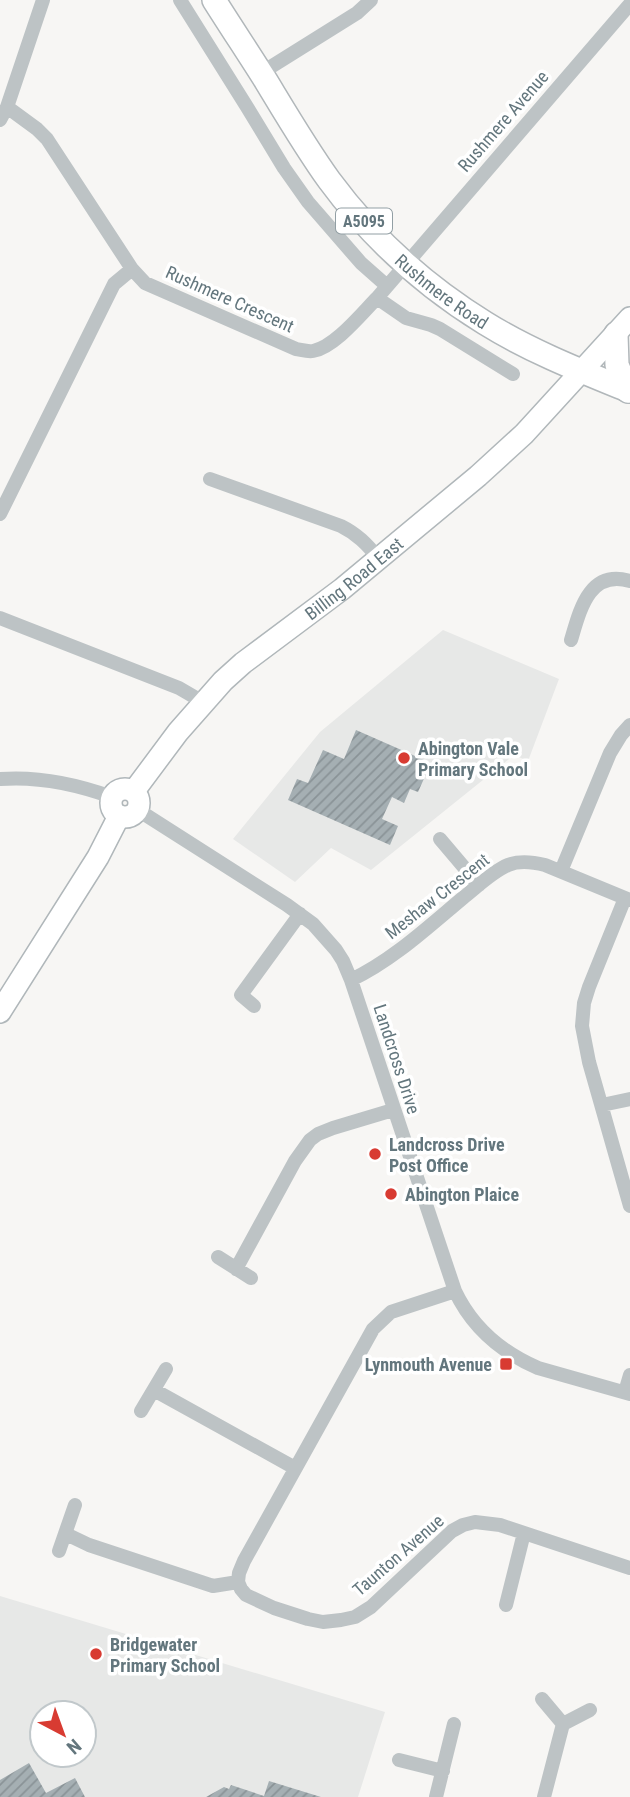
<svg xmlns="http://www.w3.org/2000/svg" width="630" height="1797" viewBox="0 0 630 1797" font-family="'Roboto Condensed',sans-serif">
<defs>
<pattern id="building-hatch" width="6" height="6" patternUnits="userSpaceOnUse" patternTransform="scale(1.75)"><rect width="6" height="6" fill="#a5afb3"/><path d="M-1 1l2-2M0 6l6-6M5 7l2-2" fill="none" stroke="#8a9397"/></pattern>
</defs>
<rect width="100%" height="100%" fill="#f7f6f4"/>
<path fill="#e7e8e7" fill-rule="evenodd" d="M443,630L559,679L528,761L514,755L371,870L331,848L295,882L233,839L320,732Z
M0,1596L385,1712L358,1797H0ZM42,1713H84V1755H42Z"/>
<path fill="url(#building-hatch)" d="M356,730L431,763L418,792L410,789L404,803L392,797L382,819L398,826L390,845L288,800L297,779L308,783L323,750L344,759Z
M29,1763L46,1793L75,1778L85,1797H0V1780Z
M269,1781L321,1797H206L224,1787L229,1789L231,1785L264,1796Z"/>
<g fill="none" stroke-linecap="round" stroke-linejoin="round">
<defs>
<g id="secondary">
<circle cx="125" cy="803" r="14"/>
<path id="s1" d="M134,791L178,732L223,681L243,663L342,589L478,476L524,434L630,318"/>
<path d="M0,1012L98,857L119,816"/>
</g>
<g id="primary">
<path id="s2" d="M214,0C231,27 249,54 266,81C286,114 306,148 329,180C371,237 425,286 485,323C530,351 581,371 630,391"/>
<path d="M616,334L617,365L628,391"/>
</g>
</defs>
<use href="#secondary" stroke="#b0b7ba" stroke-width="24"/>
<use href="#primary" stroke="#b1b7ba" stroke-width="26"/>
<path stroke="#bdc3c5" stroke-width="14" d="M180,0L247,107L284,168L308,202L361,263L387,286
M261,73L357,13L371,0
M7,107L37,129L47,139L132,269L145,283L296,349C302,350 308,352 313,351C335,347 362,313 377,298L630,4
M0,120L7,107L43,0
M377,298L406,318L431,325L440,329L513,374
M210,479L341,526C357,534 367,544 378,558
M0,514L114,284L132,269
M0,618L179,688L203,702
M571,640C580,610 589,569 630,581
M0,779C38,776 76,784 112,797
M138,810L287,905L313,924L336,950L343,961L351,980L455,1291C472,1327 501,1352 538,1368L630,1394
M440,839L479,885
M561,871L610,753L621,735L630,725
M625,898L589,987L584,1003L582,1026L589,1062L630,1206
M351,980C393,960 428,927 464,897C478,886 492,872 508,865C520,860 533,862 545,865L630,900
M254,1006L241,995L300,914
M602,1105L630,1099
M218,1257L251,1278
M236,1269L295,1161L310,1140L318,1134L333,1128L393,1110
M154,1390L295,1468
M625,1392L630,1375
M141,1411L166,1369
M66,1534L89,1545L213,1586L238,1582L241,1589L246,1595L274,1608L308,1619L323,1622L341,1620L355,1617L371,1607L452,1531L463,1525L475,1522L500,1525L630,1568
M59,1551L75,1505
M238,1582L239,1573L244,1561L373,1329L391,1312L455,1291
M506,1605L524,1533
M542,1699L563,1724L590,1710
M399,1760L443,1771
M436,1797L454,1724
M544,1797L563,1724"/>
<use href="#secondary" stroke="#fff" stroke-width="21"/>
<use href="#primary" stroke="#fff" stroke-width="23"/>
</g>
<g fill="#d83b32" stroke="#fff" stroke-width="2.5">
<circle cx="404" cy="758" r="7"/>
<circle cx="375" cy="1154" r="7"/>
<circle cx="391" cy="1194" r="7"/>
<rect x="499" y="1357" width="14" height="14" rx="3.5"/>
<circle cx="96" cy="1654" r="7"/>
</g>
<g text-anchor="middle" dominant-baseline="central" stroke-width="7" stroke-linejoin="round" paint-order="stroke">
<rect fill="#fff" stroke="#929fa4" stroke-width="2" x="336" y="208.5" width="56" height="25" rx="5"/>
<g font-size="16" font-weight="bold" fill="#63767d">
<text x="364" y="221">A5095</text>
</g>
<g font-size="18" fill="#63767d" stroke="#fff">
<text transform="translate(503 121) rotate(-49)">Rushmere Avenue</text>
<text stroke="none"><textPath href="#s2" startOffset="373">Rushmere Road</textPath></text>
<text transform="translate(230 299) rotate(24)">Rushmere Crescent</text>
<text stroke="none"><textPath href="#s1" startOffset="308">Billing Road East</textPath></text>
<text transform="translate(437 896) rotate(-38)">Meshaw Crescent</text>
<text transform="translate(397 1059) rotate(72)">Landcross Drive</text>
<text transform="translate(398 1555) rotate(-41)">Taunton Avenue</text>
</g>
<g font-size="18" font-weight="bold" fill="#63767d" stroke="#fff" text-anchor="start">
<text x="418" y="748">Abington Vale<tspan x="418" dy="21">Primary School</tspan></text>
<text x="389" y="1144">Landcross Drive<tspan x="389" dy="21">Post Office</tspan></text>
<text x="405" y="1194">Abington Plaice</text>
<text x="492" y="1364" text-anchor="end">Lynmouth Avenue</text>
<text x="110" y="1644">Bridgewater<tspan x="110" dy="21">Primary School</tspan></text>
</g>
</g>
<g transform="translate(63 1734) rotate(139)"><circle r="33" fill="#ffffff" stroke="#c1c8cb" stroke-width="2"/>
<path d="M0-5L12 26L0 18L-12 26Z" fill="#d83b32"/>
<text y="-10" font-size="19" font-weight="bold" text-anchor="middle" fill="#63767d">N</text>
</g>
</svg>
